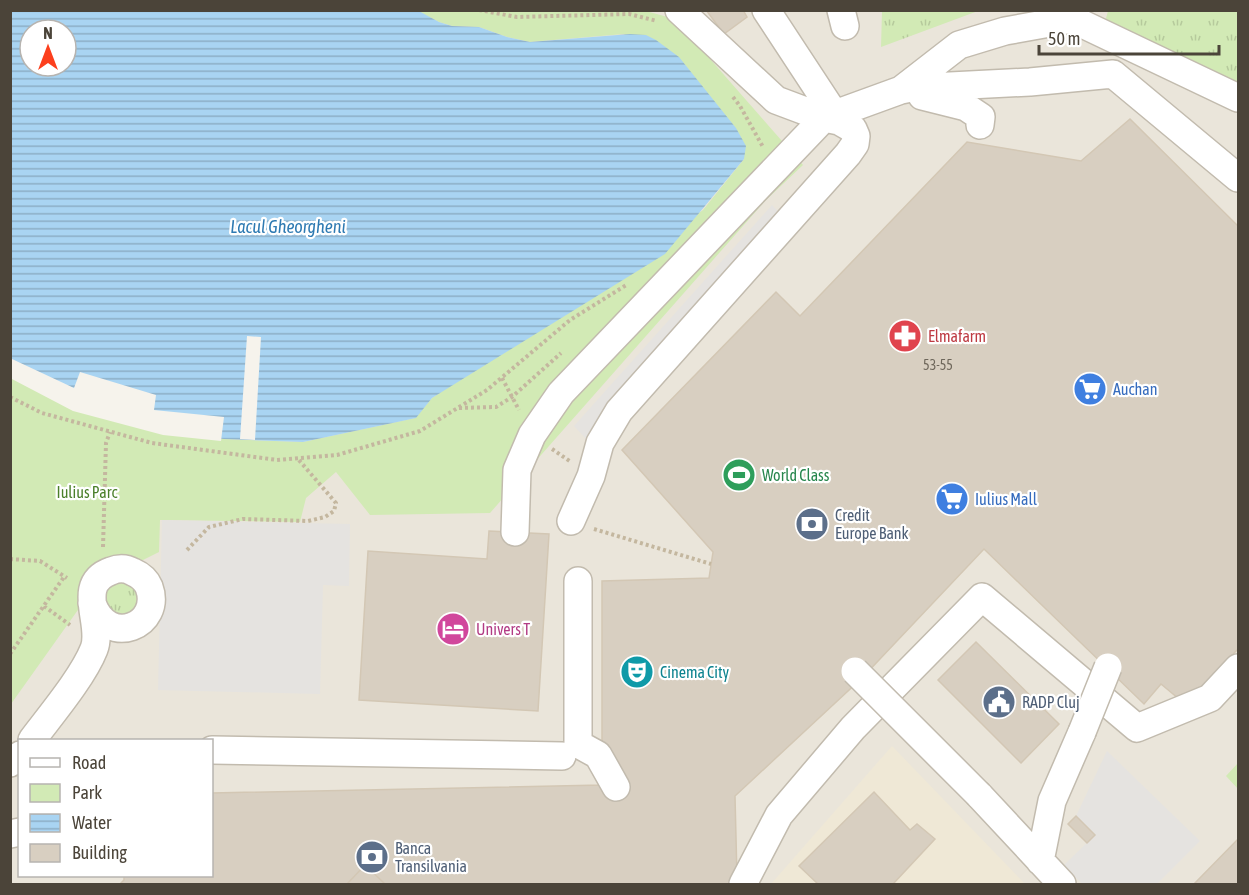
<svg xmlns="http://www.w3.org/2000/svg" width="1249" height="895" viewBox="0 0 1249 895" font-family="'Asap Condensed',sans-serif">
<defs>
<pattern id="grass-tufts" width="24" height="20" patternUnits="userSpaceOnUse" patternTransform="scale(1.5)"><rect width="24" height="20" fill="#d2eab5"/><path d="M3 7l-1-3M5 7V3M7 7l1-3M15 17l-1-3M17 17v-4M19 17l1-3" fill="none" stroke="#b6ca9c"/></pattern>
<pattern id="water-rules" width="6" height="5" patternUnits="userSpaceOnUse" patternTransform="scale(1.5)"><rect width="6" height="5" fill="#a9d4f2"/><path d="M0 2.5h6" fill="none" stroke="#8caec5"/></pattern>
</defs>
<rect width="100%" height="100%" fill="#f6f3ec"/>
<path fill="#eae5da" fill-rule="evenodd" d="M10,11H1238V884H11ZM30,30H66V66H30ZM20,740H212V876H20Z"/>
<path fill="#efe8d6" d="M892,746L1025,884H771Z"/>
<path fill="url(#grass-tufts)" d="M882,11H978L881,47Z
M1108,11H1238V98L1102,33Z
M110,579L137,582L140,610L114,619L101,590Z"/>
<path fill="#d2eab5" d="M514,10L523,12L642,10L675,19L803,165L765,201L490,513L370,515L336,472L306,498L300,522L160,520L159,552L129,567L90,593L11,704V375L224,439L303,442L415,418L432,398L703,210L744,159L624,34L530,42L507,37L479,27L452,26L439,22L417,11Z
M1238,763V789L1226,776Z"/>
<path fill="#e5e3e0" d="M772,205L782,216L588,441L574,426Z
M162,520L350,524L349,586L323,585L320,694L158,690Z
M1107,751L1200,841L1157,884H1082L1064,865L1095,835L1076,816Z"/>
<path fill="url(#water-rules)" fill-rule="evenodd" d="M417,10L439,22L452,26L479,27L507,37L530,42L630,34L646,35L656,40L679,57L736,128L746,146L744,159L665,254L432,398L416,418L303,442L224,439L163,432L11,375L10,11ZM30,30H66V66H30Z"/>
<path fill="#f6f3ec" d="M247,336L261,337L255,440L240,439Z
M12,359L74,388L80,372L156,395L154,410L224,417L221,441L163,435L73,411L10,378Z"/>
<path fill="#d8cfc1" stroke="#d3c7b4" stroke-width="1.5" d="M706,10H743L747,17L724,34Z
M1130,119L1238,226V649L1185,704L1161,684L1144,704L984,549L862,678L735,796L737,878L731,884H120L124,880V876H212V793L602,785V581L709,578L713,552L622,450L776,292L800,316L967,142L1081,161Z
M489,531L549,534L538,711L359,700L368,551L487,559Z
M976,642L1059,724L1021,763L938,680Z
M874,792L910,830L917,824L935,839L893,884H818L799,866Z
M1076,816L1095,835L1087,843L1068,824Z
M1238,839V884H1194Z
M365,865L385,884H347Z"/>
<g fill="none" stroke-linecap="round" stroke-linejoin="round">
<defs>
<path id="minor" d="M766,10L835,115
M841,10L845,26
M901,90L959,45L1005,31L1072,19L1238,98
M922,96L966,107L981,117L980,125
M571,521L591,476L600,443L619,411L848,154L855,144L856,136L853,129L839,121L824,118L776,100L679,10
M515,532L517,470L532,435L561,393L824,118L901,90L911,88L1030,82L1113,74L1238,178
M578,581V744L598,755L616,787
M32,740C50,716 83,677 94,649C104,624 74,584 111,571C118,568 126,568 133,572C140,575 146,580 149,587C163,625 108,649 92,603
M212,750L562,756
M10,763L20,755
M979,795L1062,884
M10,834L20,832
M1040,861L1052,801L1082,732
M743,884L779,815L853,728L982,597L1137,728L1210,698L1238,668"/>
</defs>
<use href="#minor" stroke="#c2bbae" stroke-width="30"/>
<path stroke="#c4b79f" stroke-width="4" stroke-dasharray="3 3" stroke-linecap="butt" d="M479,10L517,17L629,14L657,21
M733,97L740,106L763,147
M502,378L519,410
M10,397L42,413L152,443L277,460L337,455L420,431L487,390L570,320L628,284
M459,408L496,407L512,397L561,353
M552,449L571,462
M594,529L711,564
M103,547L106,443L110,432
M187,550L209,527L243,519L308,521L325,517L334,511L336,503L298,459
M10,559L40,561L67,578
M44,606L70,625
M10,654L64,577"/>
<use href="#minor" stroke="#fff" stroke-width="27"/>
<defs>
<path id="minor-bridge" d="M855,671L979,795
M1082,732L1108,667"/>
</defs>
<use href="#minor-bridge" stroke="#c2bbae" stroke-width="30" stroke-linecap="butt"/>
<use href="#minor-bridge" stroke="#fff" stroke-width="27"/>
</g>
<defs>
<symbol id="pharmacy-disc" viewBox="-11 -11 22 22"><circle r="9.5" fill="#e0444e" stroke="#fff"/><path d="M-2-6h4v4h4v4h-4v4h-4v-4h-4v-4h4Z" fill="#fff"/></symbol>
<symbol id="supermarket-disc" viewBox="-11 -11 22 22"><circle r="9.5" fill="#3f7fe0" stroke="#fff"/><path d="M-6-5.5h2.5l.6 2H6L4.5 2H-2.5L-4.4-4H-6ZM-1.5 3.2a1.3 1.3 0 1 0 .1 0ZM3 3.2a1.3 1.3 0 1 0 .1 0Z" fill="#fff"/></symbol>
<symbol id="stadium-disc" viewBox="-11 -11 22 22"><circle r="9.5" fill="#2e9e5b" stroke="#fff"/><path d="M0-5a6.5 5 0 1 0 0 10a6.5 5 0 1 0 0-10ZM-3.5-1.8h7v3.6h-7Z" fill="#fff"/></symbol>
<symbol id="bank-disc" viewBox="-11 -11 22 22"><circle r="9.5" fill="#5c6f8a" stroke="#fff"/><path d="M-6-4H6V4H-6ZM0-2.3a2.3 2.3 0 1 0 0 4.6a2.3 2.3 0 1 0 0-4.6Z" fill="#fff"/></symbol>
<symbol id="hotel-disc" viewBox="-11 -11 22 22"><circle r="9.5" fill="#d1479c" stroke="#fff"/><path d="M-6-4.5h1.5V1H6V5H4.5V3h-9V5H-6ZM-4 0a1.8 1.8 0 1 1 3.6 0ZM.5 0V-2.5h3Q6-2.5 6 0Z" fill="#fff"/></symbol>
<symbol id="theatre-disc" viewBox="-11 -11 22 22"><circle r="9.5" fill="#0f9aa8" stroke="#fff"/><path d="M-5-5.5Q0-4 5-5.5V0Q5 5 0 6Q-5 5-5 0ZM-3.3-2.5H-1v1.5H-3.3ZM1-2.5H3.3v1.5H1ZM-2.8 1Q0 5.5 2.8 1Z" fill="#fff"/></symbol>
<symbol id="civic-disc" viewBox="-11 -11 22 22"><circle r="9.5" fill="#5c6f8a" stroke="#fff"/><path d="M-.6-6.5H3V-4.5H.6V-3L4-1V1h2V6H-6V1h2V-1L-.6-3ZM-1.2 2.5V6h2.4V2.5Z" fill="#fff"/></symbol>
</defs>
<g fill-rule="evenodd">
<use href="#pharmacy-disc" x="886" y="317" width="38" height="38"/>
<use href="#supermarket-disc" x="1071" y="370" width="38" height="38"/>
<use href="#stadium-disc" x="720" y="456" width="38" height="38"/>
<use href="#supermarket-disc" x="933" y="480" width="38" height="38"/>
<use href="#bank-disc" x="793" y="505" width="38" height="38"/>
<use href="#hotel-disc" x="434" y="610" width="38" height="38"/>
<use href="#theatre-disc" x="618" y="653" width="38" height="38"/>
<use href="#civic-disc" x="980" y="683" width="38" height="38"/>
<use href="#bank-disc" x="353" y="838" width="38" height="38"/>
</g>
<g text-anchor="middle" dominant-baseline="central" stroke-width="4.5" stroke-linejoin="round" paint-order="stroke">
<g font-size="14" fill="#6e675b">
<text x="938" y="365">53-55</text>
</g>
<g font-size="16" fill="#be3a42" stroke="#fff" text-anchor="start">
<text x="928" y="336">Elmafarm</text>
</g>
<g font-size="16" fill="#366cbe" stroke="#fff" text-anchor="start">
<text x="1113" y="389">Auchan</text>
<text x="975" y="499">Iulius Mall</text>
</g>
<g font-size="16" fill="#27864d" stroke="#fff" text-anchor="start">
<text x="762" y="475">World Class</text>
</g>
<g font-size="16" fill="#4a7f2a" stroke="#fff">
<text x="87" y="492">Iulius Parc</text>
</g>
<g font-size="16" fill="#4e5e75" stroke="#fff" text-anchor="start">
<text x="835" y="515">Credit<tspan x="835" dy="18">Europe Bank</tspan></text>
<text x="1022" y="702">RADP Cluj</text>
<text x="395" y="848">Banca<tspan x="395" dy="18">Transilvania</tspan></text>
</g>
<g font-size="16" fill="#b23c85" stroke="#fff" text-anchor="start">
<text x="476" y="629">Univers T</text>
</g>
<g font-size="16" fill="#0d838f" stroke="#fff" text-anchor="start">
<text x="660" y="672">Cinema City</text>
</g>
<g font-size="18" font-style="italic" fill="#2e7ab2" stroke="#fff">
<text x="288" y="226">Lacul Gheorgheni</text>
</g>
</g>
<rect width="1249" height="895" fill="none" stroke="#4b4439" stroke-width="24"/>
<rect x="18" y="739" width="195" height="138" fill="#ffffff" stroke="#b7b4b0" stroke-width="1.5"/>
<rect x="30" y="758" width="30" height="9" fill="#ffffff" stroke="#b7b4b0" stroke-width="1.5"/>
<text x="72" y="769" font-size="18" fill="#4b4439">Road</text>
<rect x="30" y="784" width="30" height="18" fill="#d2eab5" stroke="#b7b4b0" stroke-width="1.5"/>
<text x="72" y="799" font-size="18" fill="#4b4439">Park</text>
<rect x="30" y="814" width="30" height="18" fill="url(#water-rules)" stroke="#b7b4b0" stroke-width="1.5"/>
<text x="72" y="829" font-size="18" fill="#4b4439">Water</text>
<rect x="30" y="844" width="30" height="18" fill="#d8cfc1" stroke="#b7b4b0" stroke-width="1.5"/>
<text x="72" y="859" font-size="18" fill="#4b4439">Building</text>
<g transform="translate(48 48)"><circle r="28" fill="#ffffff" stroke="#b7b4b0" stroke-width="1.5"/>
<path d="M0-4.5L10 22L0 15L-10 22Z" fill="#fc3f1d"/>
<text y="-9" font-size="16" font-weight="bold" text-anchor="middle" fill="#4b4439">N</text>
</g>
<path d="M1039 45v9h180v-9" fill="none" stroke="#4b4439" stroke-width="3"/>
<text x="1048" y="45" font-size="18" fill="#4b4439" stroke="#ffffff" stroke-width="4.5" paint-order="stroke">50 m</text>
</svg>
